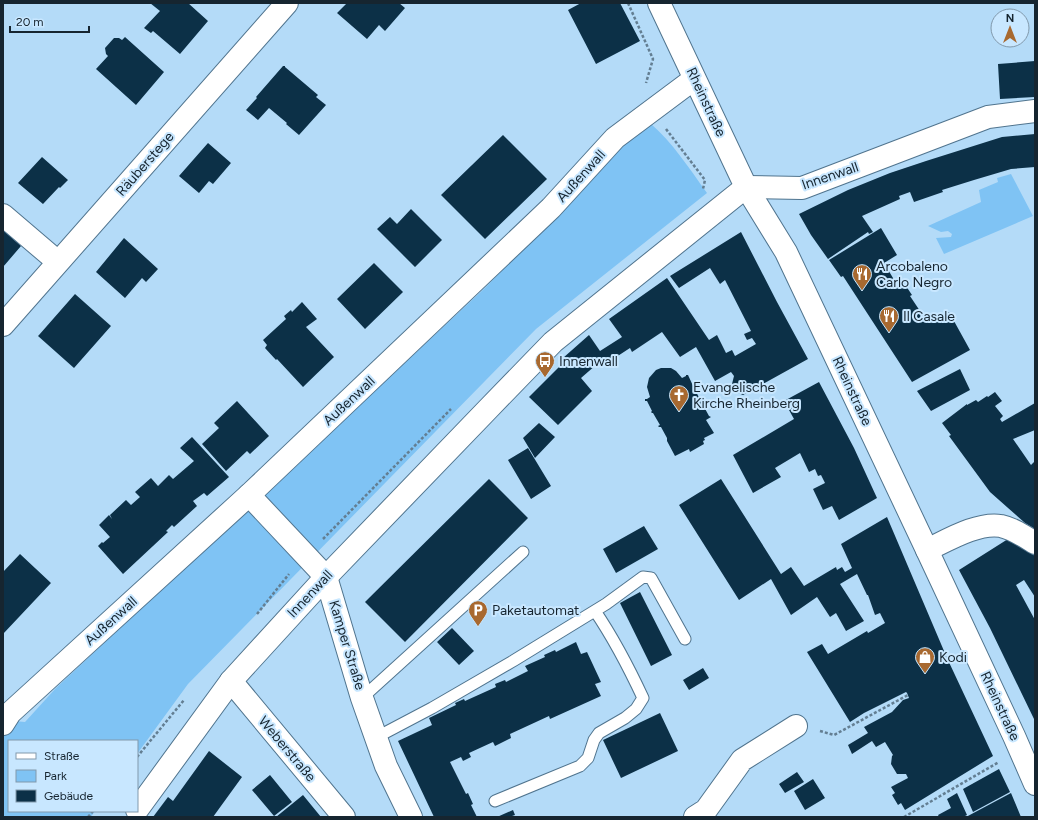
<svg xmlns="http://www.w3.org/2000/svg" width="1038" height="820" viewBox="0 0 1038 820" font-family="Figtree,sans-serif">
<rect width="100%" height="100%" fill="#b4dbf8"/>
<path fill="#7fc3f4" d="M650,123C673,143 689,168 707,193L536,329L188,684L137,754V741H9V811H95L91,817H3V735L14,721L25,722L56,688L485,288L625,142Z
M1011,174L1033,216L944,254L936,238L951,237L952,234L948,231L941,232L928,226L981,202L979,190L998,182L997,178Z"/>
<path fill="#0c3047" d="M150,3H188L208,21L180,54L153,31L151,33L144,28L160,11Z
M347,3H399L405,8L385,31L379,25L367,39L337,13Z
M581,3H620L640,41L596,64L568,10Z
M125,37L164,72L136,105L96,69L108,56L106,54L105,48L114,38H119L122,40Z
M1035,61V97L1000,99L998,64Z
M283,66H285V67L318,95L316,97L326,105L299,135L286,124L287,123L269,108L258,120L246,110L257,98L256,97Z
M1035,134V167L1011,169L974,180L942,190L943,192L914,202L910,192L899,196L900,199L862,216L873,232L869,234L868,232L828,259L811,235L799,214L848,190L890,173L926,161L1002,137Z
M503,135L547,179L485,239L441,195Z
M208,143L231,163L213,184L209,181L199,193L179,176Z
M42,157L68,180L60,188L59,187L43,204L18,183Z
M411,209L442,240L415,267L377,229L390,217L397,224Z
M881,228L897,255L884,263L896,283L902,280L912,295L910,296L928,323L949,312L970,350L912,382L843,276L841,277L829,260Z
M3,230L21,246L3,267Z
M741,232L777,302L808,359L743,395L736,392L732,384L734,376L731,372L715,381L696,347L680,357L662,332L632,352L630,348L607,363L604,358L581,378L592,391L558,425L529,397L565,361L563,358L589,335L600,351L622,337L609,319L667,278L709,340L717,335L726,353L732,350L735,356L756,344L752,338L747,340L744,334L751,331L725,280L720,284L710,268L679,288L670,276Z
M124,238L158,269L146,282L142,278L125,298L96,272Z
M374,263L403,292L365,329L337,299Z
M75,294L111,326L74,368L38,336L39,335Z
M302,302L317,319L306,327L334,357L303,387L277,359L276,360L265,348L267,345L263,340L286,319L284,316L291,310L292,312Z
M661,368H671L676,371L682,378L686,376V375H688L694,388H695L697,390H695L702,403L704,402V404L703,405L709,416L711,417L706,420L714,433L704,438L705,440L703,441L704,444L690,452L689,449L675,456L667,441V438L661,427H659L658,426L660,425L653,413H652L651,412L652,411L647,401H645V399H647L650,397L647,387L649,378L656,370Z
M960,369L970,390L931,411L917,391Z
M819,382L854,448L877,498L839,520L832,506L823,510L813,489L825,483L821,475L818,476L815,469L809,472L800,453L775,468L781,477L753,493L733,455L794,419L784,401Z
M995,392L1002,401L995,406L1003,416L1000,419L1002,422L1035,403V430L1013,439L1031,465L1035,461V529L1025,523L990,492L949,436L951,435L942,423L967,404V405L976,400L978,402L987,396L988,397Z
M237,401L269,436L250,454L247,451L226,471L202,444L219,428L214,423Z
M539,423L555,437L535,458L523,438Z
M192,437L229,477L207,496L204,493L193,501L197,506L174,527L172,525L166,531L168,532L123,574L98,546L102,542L103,543L110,537L99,525L109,515L112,519L110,515L126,500L131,505L140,497L135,492L151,478L158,486L169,475L173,479L194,461L180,448Z
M528,448L551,486L531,499L508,460Z
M489,479L528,518L405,642L365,602Z
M721,479L781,574L791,567L804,586L836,567L837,570L842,567L845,572L852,568L841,544L887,517L947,658L993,756L905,810L901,803L898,805L892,795L895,793L891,787L908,778L906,774H897L891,764L892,756L893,755L885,742L876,747L872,741L852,754L848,745L868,733L864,727L892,712L903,700L909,698L907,693L906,692L864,713L850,722L807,652L822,644L828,654L867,631L868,633L885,623L880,613L875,615L868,595H867L857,574L840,584L864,621L846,631L836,613L830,617L817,597L791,615L771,579L739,600L679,505Z
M644,526L658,549L616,573L603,549Z
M1008,539L1035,556V597L1024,580L1016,585L1035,620V718L1034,719L990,628L959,570Z
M20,554L51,583L3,634V572Z
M640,592L672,655L651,666L620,603Z
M452,628L474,651L459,665L437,642Z
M576,642L581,654L587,652L601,682L595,684L601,696L550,719L549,716L510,734L511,738L495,746L493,742L469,753L471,757L463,761L461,757L450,762L466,794L468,793L473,804L471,805L477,817H434L398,741L432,725L429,718L456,705L455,703L464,699L465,701L496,687L495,684L505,680L506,682L528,671L525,666L545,657L544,655L555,650L556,652Z
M703,668L709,678L689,690L683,680Z
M660,713L678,751L621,778L603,740Z
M209,751L242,777L213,817H153L168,797L173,801Z
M999,769L1010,792L973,812L963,789Z
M797,772L804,782L785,793L779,784Z
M270,775L292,802L274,816L252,790Z
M813,779L825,798L805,810L794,791Z
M957,793L967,815L963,817H939L938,815L951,808L947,799Z
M1011,793L1021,817H966Z
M303,795L321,817H276Z
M513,810L515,815L512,816V817H497Z"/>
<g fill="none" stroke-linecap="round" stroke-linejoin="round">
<defs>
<path id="service" d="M362,698L523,552
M377,737L432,708L513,661L606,604L643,577L651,578L685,639
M495,801L580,766L588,758L594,740L599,733L625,718L636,709L643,698C629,668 614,639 595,611"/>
<path id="minor" d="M746,187L802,188L988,117L1035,111
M3,215L58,262
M3,325L287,3
M249,495L326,577L362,698L386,766L411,817
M927,550C948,540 978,522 1001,526C1014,529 1024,536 1035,543
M231,681L344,817
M695,817L706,810L742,760L796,726"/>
<path id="tertiary" d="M659,3L746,187L786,252L927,550L1014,736L1035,784
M3,724L10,713L249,495L551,208L615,138L694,79
M137,810L231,681L326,577L488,409L553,342L746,187"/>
</defs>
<use href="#service" stroke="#50748e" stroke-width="13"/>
<use href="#minor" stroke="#50748e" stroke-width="24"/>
<use href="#tertiary" stroke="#50748e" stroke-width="24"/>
<path stroke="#637e92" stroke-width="2.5" stroke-dasharray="3 2" stroke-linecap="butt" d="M628,3L653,59L646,83
M666,129L705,180L703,189
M323,539L451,409
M257,614L289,574
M820,731L834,735L908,695
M137,757L184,700
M88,817L93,811
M904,817L999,762"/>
<use href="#service" stroke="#fff" stroke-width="11"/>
<use href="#minor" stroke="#fff" stroke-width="22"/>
<use href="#tertiary" stroke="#fff" stroke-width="22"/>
</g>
<defs>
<symbol id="restaurant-pin" viewBox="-11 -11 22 30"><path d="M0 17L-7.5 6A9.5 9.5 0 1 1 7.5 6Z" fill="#a86930" stroke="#c8e7ff"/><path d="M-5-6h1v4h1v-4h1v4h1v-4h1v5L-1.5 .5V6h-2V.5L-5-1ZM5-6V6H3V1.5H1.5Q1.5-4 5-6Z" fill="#fff"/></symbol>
<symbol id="bus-pin" viewBox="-11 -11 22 30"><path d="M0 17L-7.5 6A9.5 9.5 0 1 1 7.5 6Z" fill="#a86930" stroke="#c8e7ff"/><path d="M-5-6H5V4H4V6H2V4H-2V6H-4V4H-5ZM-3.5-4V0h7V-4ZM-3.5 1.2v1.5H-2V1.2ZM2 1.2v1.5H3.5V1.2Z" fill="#fff"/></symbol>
<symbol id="church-pin" viewBox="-11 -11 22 30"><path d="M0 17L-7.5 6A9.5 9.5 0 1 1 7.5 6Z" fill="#a86930" stroke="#c8e7ff"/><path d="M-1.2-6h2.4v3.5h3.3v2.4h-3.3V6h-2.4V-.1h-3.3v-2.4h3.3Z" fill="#fff"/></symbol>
<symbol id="parking-pin" viewBox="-11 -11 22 30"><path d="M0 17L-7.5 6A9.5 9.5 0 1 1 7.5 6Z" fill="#a86930" stroke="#c8e7ff"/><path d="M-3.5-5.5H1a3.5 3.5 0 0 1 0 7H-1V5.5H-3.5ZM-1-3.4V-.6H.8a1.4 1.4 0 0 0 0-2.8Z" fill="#fff"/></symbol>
<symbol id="shop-pin" viewBox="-11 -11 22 30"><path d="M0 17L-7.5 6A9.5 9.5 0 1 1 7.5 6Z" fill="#a86930" stroke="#c8e7ff"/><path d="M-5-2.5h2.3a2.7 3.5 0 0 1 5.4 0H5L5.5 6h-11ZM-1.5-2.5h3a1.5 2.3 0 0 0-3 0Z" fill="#fff"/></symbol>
</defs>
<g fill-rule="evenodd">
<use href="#restaurant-pin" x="851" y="263" width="22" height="30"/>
<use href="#restaurant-pin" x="878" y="305" width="22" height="30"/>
<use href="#bus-pin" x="534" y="350" width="22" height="30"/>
<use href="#church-pin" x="668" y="384" width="22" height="30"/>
<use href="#parking-pin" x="467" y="599" width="22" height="30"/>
<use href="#shop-pin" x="914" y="646" width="22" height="30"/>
</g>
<g text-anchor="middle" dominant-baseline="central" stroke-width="4" stroke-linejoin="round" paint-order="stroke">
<g font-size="14" fill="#162530" stroke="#c8e7ff">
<text transform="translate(706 102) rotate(65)">Rheinstraße</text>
<text transform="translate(145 164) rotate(-49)">Räuberstege</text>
<text transform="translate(581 176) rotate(-48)">Außenwall</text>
<text transform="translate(830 176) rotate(-19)">Innenwall</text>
<text transform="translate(852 391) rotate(65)">Rheinstraße</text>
<text transform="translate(349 401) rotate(-43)">Außenwall</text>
<text transform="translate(310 594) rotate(-47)">Innenwall</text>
<text transform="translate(111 621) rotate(-42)">Außenwall</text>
<text transform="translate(347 645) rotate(73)">Kamper Straße</text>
<text transform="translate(1000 706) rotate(65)">Rheinstraße</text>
<text transform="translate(287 749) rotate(50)">Weberstraße</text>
</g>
<g font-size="14" fill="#162530" stroke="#c8e7ff" text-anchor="start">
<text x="876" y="266">Arcobaleno<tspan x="876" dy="16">Carlo Negro</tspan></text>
<text x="903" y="316">Il Casale</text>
<text x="559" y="361">Innenwall</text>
<text x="693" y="387">Evangelische<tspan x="693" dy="16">Kirche Rheinberg</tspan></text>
<text x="492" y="610">Paketautomat</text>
<text x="939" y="657">Kodi</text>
</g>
</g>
<rect width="1038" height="820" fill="none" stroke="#162530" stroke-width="8"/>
<rect x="8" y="740" width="130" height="72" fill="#c8e7ff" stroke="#8199ac"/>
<rect x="16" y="753" width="20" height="6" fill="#ffffff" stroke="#8199ac"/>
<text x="44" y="760" font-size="12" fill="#162530">Straße</text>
<rect x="16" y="770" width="20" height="12" fill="#7fc3f4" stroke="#8199ac"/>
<text x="44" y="780" font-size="12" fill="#162530">Park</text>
<rect x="16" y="790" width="20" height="12" fill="#0c3047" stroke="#8199ac"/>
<text x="44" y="800" font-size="12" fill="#162530">Gebäude</text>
<g transform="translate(1010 28)"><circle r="19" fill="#c8e7ff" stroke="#8199ac"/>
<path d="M0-3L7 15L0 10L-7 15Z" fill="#a86930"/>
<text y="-6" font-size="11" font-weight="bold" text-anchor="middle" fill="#162530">N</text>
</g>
<path d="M10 26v6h79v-6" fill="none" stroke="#162530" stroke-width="2"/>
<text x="16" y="26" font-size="12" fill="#162530" stroke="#c8e7ff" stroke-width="3" paint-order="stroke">20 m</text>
</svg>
